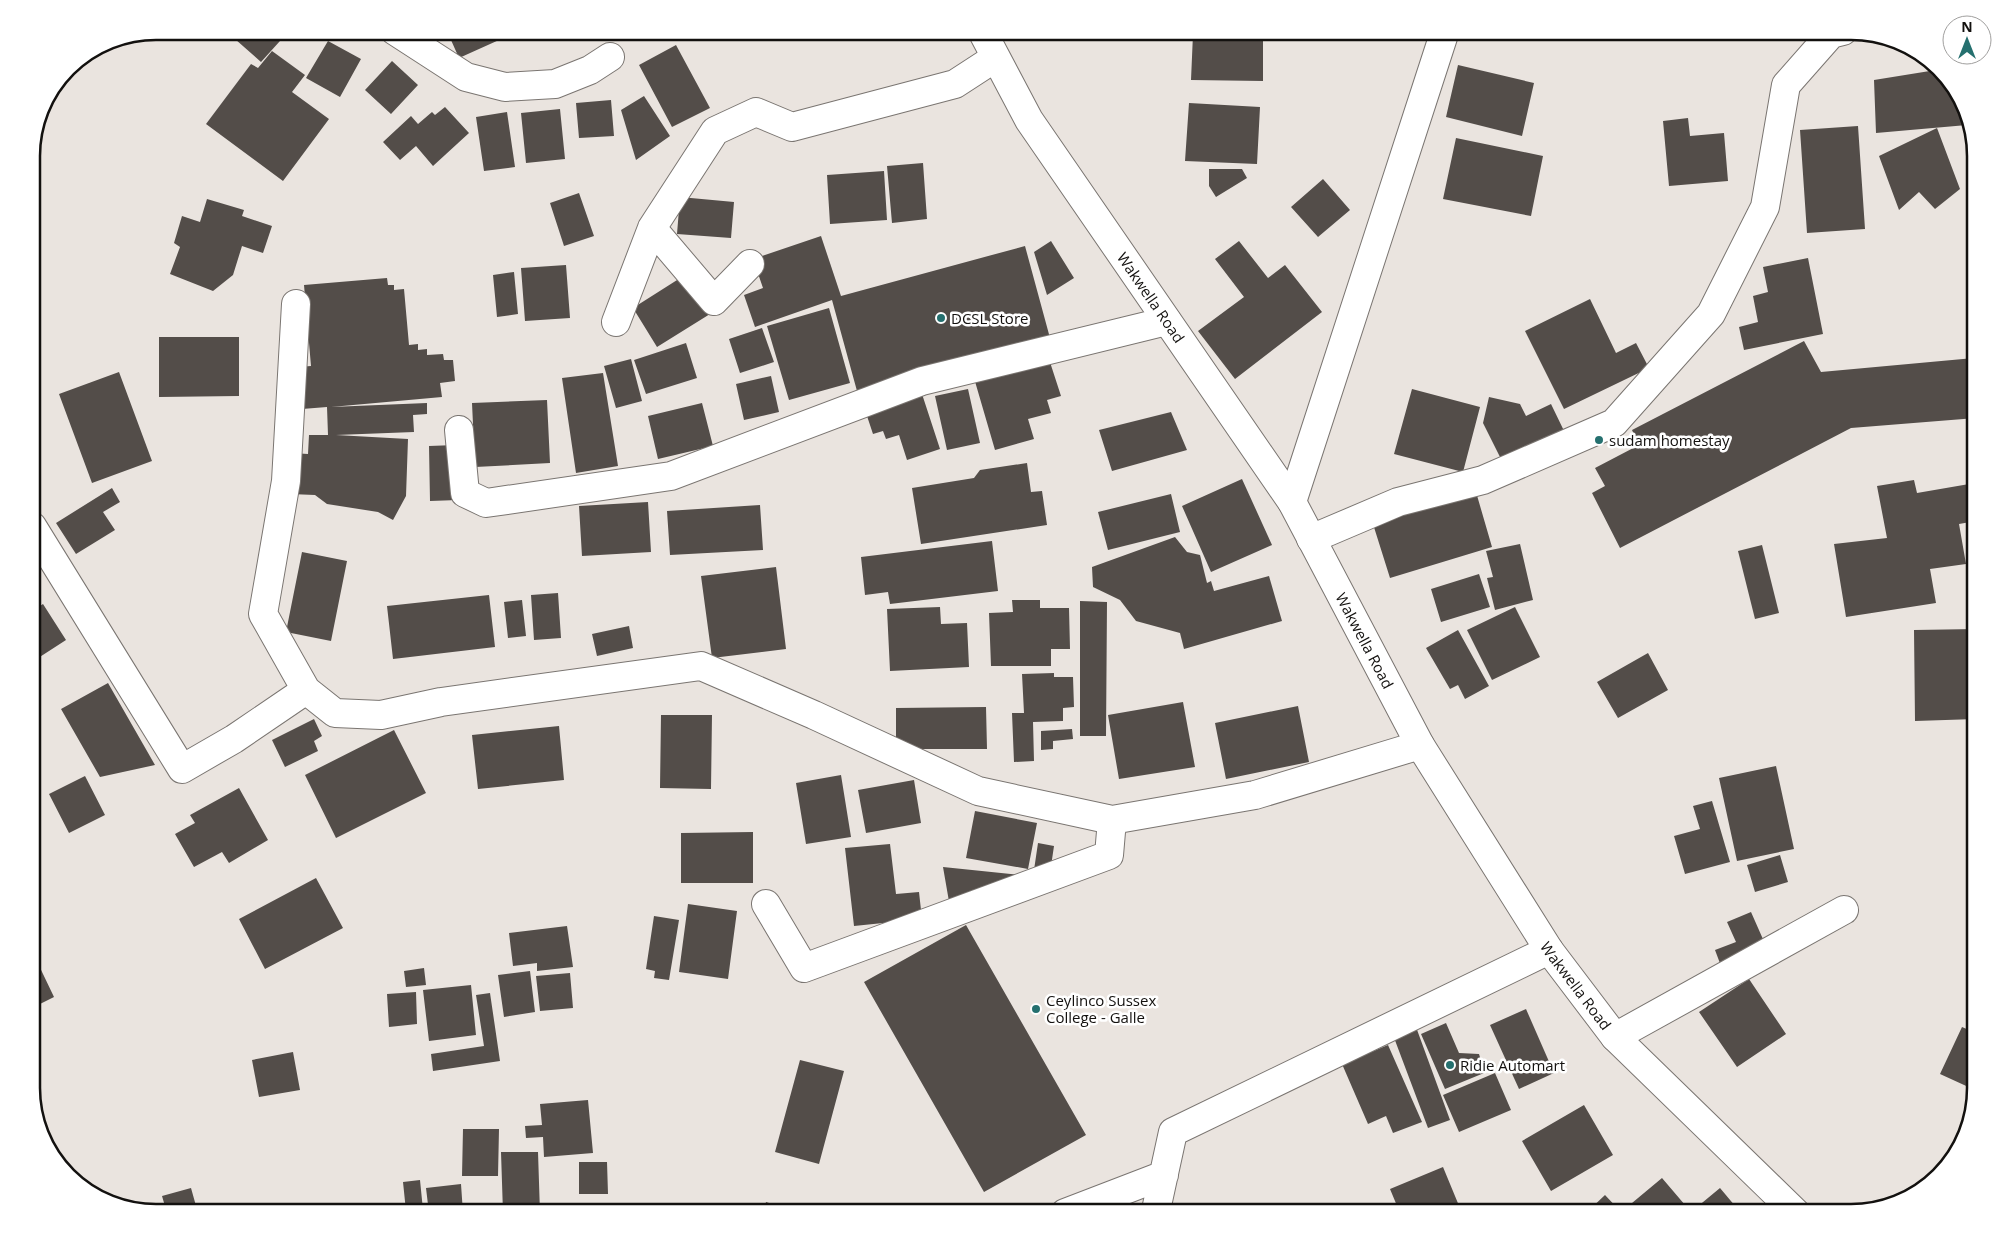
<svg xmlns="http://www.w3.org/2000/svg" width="2007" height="1244" viewBox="0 0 2007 1244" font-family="'Open Sans',sans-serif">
<rect width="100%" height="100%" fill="#eae4df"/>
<path fill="#534d49" d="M228,31H289L261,62L227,32Z
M447,31H496L499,40L459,58Z
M1193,34L1263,35V81L1191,80Z
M328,41L361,59L340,97L306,78Z
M676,45L710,108L672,127L639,65Z
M272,51L305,75L292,92L329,119L283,181L206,124L251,64L258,68Z
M392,61L418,85L391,114L365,90Z
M1458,65L1534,83L1522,136L1446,117Z
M1936,70L1959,94L1967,125L1876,133L1874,80Z
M644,96L670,136L636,160L621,110Z
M611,100L614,136L579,138L576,103Z
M1189,103L1260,107L1257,164L1185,161Z
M445,107L469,133L433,166L416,146L400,160L383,142L411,116L418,124L432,112L435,115Z
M560,109L565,159L526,163L521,113Z
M507,112L515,167L484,171L476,117Z
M1688,118L1690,136L1724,133L1728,181L1669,186L1663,121Z
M1858,126L1865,229L1807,233L1800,130Z
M1937,128L1960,189L1935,209L1919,192L1899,210L1879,156Z
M1456,138L1543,156L1531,216L1443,199Z
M923,163L927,219L892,223L887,166Z
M1209,169H1242L1247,178L1216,197L1209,186Z
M884,171L887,220L830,224L827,175Z
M1323,179L1350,210L1318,237L1291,207Z
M579,193L594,236L564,246L550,203Z
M680,197L734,202L731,238L677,234Z
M207,199L244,210L242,216L272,226L263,253L242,246L233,275L213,291L170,274L180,247L174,243L182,216L200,222Z
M821,236L841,296L1025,246L1050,338L857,391L832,300L755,327L744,295L763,288L753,259Z
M1051,241L1074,278L1047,295L1034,252Z
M1239,241L1268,278L1285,265L1322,312L1235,379L1198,331L1244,297L1215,259Z
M1808,258L1823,334L1744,350L1739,327L1758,322L1753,296L1768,292L1763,267Z
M566,265L570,318L525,321L521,268Z
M514,272L518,314L497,317L493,275Z
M685,275L710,314L657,347L633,308Z
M387,278L388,285H394V290L404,289L409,345L418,344V350L427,349V355L443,354L444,360H453L455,381L440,383L442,397L331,407L427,403V414L413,415L414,432L336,435L408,439L406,496L393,520L378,512L327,504L315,495L290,494L292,453L308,454L309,435H328L327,407L302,409L298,367L311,366L304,285Z
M1590,299L1616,353L1636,343L1649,368L1564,409L1525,331Z
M829,308L850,383L789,400L767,326Z
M1976,327V358H1974L1968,331Z
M762,328L774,362L740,373L729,339Z
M159,337H239V396L159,397Z
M1804,341L1821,372L1974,358L1976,418L1851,428L1620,548L1592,493L1605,486L1595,468L1639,445L1632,430Z
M686,343L697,378L646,394L634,360Z
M1048,356L1061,396L1047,400L1051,413L1028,419L1034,439L995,450L974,378Z
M631,359L642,401L616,408L604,366Z
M119,372L152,461L92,483L59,394Z
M603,373L618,466L576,473L562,378Z
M771,376L779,412L744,420L736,384Z
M968,389L980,443L947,450L935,396Z
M1412,389L1480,407L1463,472L1394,454Z
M922,394L940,449L907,460L899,435L886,439L883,431L873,434L864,407Z
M1489,397L1520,404L1526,416L1551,404L1566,435L1504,465L1483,423Z
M547,400L550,463L475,467L472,403Z
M702,403L713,446L658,459L648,416Z
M1171,412L1187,450L1112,471L1099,430Z
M456,445L458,500L430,501L429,446Z
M1027,463L1031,492L1042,491L1047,525L921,544L912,488L974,478L980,470Z
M1242,479L1272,545L1211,572L1182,506Z
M1914,480L1917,493L1975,483L1976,521L1959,524L1966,564L1930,569L1936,603L1846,617L1834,544L1887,538L1877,486Z
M112,488L120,502L103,512L115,530L76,554L56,523Z
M1476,492L1492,547L1390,578L1373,524Z
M1171,494L1180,532L1108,550L1098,512Z
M648,502L651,552L582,556L579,506Z
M760,505L763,550L670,555L667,511Z
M1175,537L1187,552L1200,555L1207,583L1211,581L1214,591L1269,576L1282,621L1184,649L1180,633L1136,621L1120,600L1093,587L1092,567Z
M992,541L998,591L890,604L888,592L865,595L861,557Z
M1520,544L1533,600L1495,610L1487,578L1493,577L1486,551Z
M1762,545L1779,613L1755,619L1738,551Z
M302,552L347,561L331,641L286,632Z
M776,567L786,649L712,658L701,576Z
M1479,574L1490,607L1441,622L1431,589Z
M558,593L561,638L534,640L531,595Z
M489,595L495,647L393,659L387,606Z
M522,600L526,636L508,638L504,602Z
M1012,600H1040V608H1069L1070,649H1051V666H991L989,613L1013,612Z
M1080,601L1107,602L1106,736H1080Z
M43,604L66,640L32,662V611Z
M940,607L941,624L967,623L969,667L890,671L887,609Z
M1515,607L1540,657L1492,680L1467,630Z
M629,626L633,648L597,656L592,634Z
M1976,629V719L1915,721L1914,630Z
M1458,630L1489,686L1465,699L1458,685L1450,689L1426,648Z
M1648,653L1668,690L1618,718L1597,682Z
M1054,673V677H1073L1074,707L1063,708V721L1033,722L1034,761L1014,762L1012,713H1024L1022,674Z
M108,683L155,765L100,777L61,709Z
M1183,702L1195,767L1119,779L1108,715Z
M1298,706L1309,762L1226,779L1215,723Z
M986,707L987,749H896V708Z
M661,715H712L711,789L660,788Z
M314,719L322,736L314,741L318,751L285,767L272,740Z
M559,726L564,780L478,789L472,735Z
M1072,729L1073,739L1053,741V749L1041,750V731Z
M394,730L426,793L336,838L305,775Z
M1776,766L1794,849L1737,861L1719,778Z
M841,775L851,837L806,844L796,783Z
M85,776L105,815L69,833L49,794Z
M914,780L921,823L866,833L858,790Z
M239,788L268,840L229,863L222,852L194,867L175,834L195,823L190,815Z
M1712,801L1730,862L1685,874L1674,836L1700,829L1693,806Z
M975,811L1037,823L1028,869L966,858Z
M753,832V883H681V833Z
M1038,843L1054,846L1050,873L1034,870Z
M890,844L896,894L919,892L922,919L854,926L845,848Z
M1780,855L1788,882L1755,892L1747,865Z
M943,867L1030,876L951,913Z
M316,878L343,928L265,969L239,919Z
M688,904L737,911L728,979L679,972Z
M1751,912L1766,946L1721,966L1715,950L1736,942L1727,922Z
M654,916L679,920L669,980L654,978L655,971L646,969Z
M966,925L1086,1135L984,1192L864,982Z
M567,926L573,967L537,971V963L513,966L509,933Z
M32,951L54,997L32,1008Z
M424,968L426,985L406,987L404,971Z
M530,971L535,1012L504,1017L498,975Z
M570,973L573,1008L540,1011L536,976Z
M1749,979L1786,1034L1737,1067L1699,1012Z
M471,985L476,1035L429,1041L423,990Z
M416,992L417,1024L389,1027L387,994Z
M490,993L500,1061L433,1071L431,1054L484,1046L476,995Z
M1526,1009L1554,1073L1519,1089L1490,1025Z
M1446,1023L1459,1053L1479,1054L1482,1064H1489V1071L1445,1089L1421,1034Z
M1416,1027L1450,1120L1428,1128L1393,1035Z
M1962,1027L1976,1033L1975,1090L1940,1074Z
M1388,1045L1422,1122L1393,1133L1386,1116L1368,1124L1342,1064Z
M293,1052L300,1090L259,1097L252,1060Z
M800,1060L844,1071L819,1164L775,1152Z
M1495,1073L1511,1110L1459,1132L1443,1095Z
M588,1100L593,1153L544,1157L543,1137L526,1138L525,1126L542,1125L540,1104Z
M1584,1105L1613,1155L1551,1191L1522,1141Z
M463,1129H499L498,1176H462Z
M501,1152H538L540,1213H503Z
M579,1162H607L608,1194H579Z
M1443,1167L1462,1213H1400L1390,1189Z
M1662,1178L1691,1212L1720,1188L1741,1213H1631L1626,1208Z
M420,1180L423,1210L406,1211L403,1182Z
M461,1184L463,1213H429L426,1188Z
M191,1188L198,1213H167L162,1196Z
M1605,1195L1622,1213H1586Z
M766,1202L797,1212V1213H763Z"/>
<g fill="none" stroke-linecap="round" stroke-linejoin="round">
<defs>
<path id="minor" d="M395,31L466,77L505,87L555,84L590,70L610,57
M652,228L714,301L750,264
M296,304L286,481L263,614L306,690L335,713L381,715L441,702L701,666L814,715L978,791L1112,820L1255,795L1420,745
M616,322L652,228L715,131L756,112L792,127L955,84L995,58
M459,430L465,493L486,503L671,476L922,381L1167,321
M1292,502L1445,31
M32,526L182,769L234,739L306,690
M1311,539L1398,502L1483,480L1614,423L1711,314L1765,207L1786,85L1831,34L1843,31
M766,904L804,968L1109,855L1112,820
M1615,1037L1844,910
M1156,1210L1173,1132L1549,950
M1065,1213L1164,1175"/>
<g id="major">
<path id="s1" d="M982,31L1029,120L1292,502L1420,745L1549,950L1615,1037L1796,1213"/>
</g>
</defs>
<use href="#minor" stroke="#7a7571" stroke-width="30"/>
<use href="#major" stroke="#7a7571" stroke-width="30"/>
<use href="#minor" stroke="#fff" stroke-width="28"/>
<use href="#major" stroke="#fff" stroke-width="28"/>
</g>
<g fill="#25706f" stroke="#fff" stroke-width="2">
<circle cx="941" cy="318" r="5"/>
<circle cx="1599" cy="440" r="5"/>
<circle cx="1036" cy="1009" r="5"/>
<circle cx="1450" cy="1065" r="5"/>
</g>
<g text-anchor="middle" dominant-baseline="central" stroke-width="5" stroke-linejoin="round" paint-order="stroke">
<g font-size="15" fill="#13110f" stroke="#fff">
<text stroke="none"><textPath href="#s1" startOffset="316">Wakwella Road</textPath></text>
<text stroke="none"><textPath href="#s1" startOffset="721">Wakwella Road</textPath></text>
<text stroke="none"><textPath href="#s1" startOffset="1126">Wakwella Road</textPath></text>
</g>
<g font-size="15" fill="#13110f" stroke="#fff" text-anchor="start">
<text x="951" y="318">DCSL Store</text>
<text x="1609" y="440">sudam homestay</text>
<text x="1046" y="1000">Ceylinco Sussex<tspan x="1046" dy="17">College - Galle</tspan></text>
<text x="1460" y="1065">Ridie Automart</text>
</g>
</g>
<path d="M0 0H2007V1244H0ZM156 40H1851A116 116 0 0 1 1967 156V1088A116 116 0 0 1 1851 1204H156A116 116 0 0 1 40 1088V156A116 116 0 0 1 156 40Z" fill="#fff" fill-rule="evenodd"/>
<path fill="none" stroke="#13110f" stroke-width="2.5" d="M156 40H1851A116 116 0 0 1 1967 156V1088A116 116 0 0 1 1851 1204H156A116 116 0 0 1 40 1088V156A116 116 0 0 1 156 40Z"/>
<g transform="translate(1967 40)"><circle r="24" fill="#ffffff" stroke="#a1a09f"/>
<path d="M0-4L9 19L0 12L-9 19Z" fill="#25706f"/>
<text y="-8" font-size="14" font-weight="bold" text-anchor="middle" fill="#13110f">N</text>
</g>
</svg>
